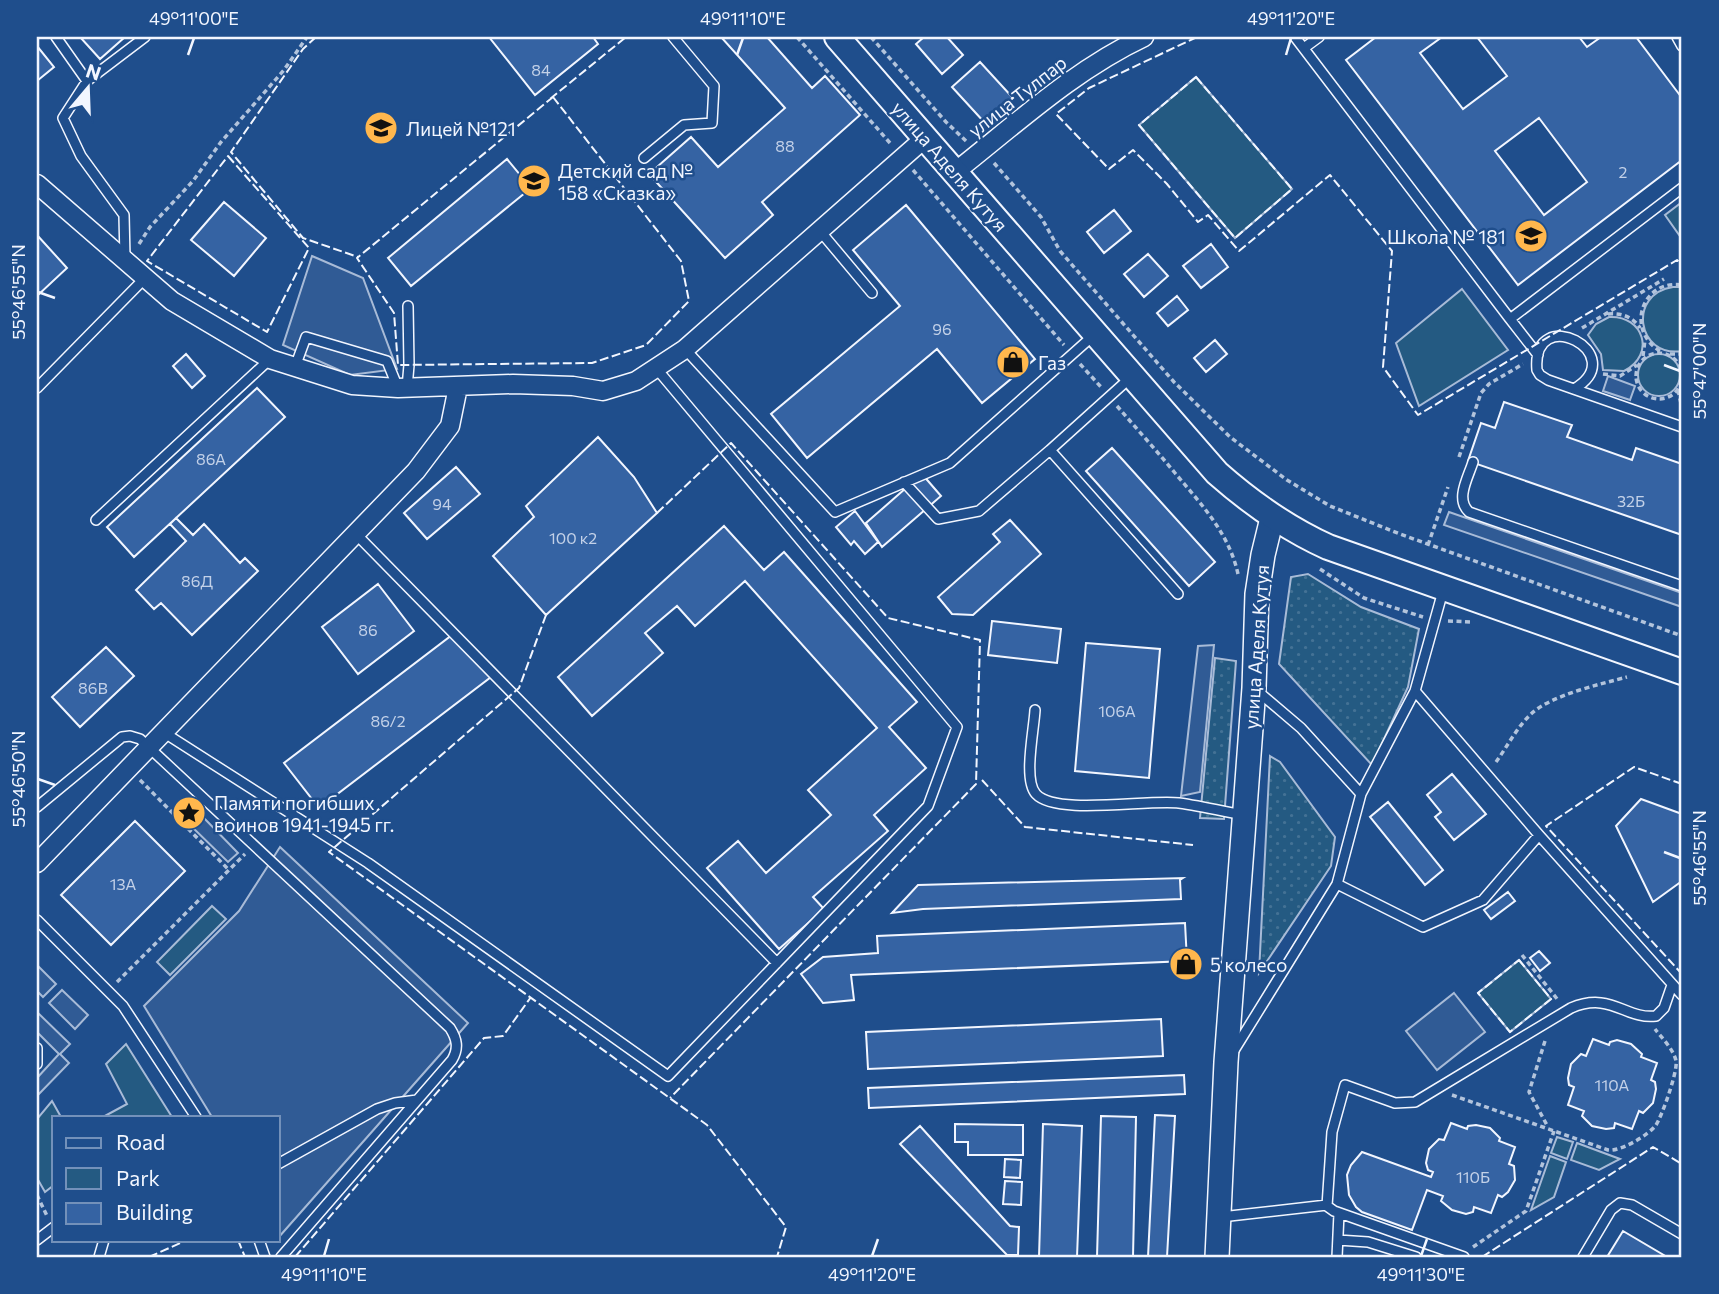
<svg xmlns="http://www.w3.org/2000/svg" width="1719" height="1294" viewBox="0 0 1719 1294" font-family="Commissioner,sans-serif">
<defs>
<pattern id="grass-dots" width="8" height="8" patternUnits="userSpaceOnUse" patternTransform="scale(1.75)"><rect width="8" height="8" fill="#245a82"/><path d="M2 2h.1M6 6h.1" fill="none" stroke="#447295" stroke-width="1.8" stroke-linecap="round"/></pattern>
</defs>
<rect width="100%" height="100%" fill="#1f4e8c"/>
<path fill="url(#grass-dots)" stroke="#a8bbd7" stroke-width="2" d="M1308,574L1361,607L1419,629L1408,687L1372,765L1279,664L1291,577Z
M1215,658L1236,661L1224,819L1200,818Z
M1270,756L1280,762L1335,837L1331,866L1259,973Z"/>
<path fill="#245a82" stroke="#a8bbd7" stroke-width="2" d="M1196,77L1292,189L1235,238L1139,125Z
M1682,202V239L1665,215Z
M1673,287H1682V351C1637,358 1627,294 1673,287Z
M1462,289L1508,350L1419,406L1396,343Z
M1609,317C1644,315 1656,355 1624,371L1603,370L1601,354L1588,335L1596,324Z
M1638 375a21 21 0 1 1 42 0a21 21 0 1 1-42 0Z
M212,906L226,919L170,975L157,962Z
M1519,960L1551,999L1510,1032L1478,993Z
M126,1044L172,1117H103L127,1104L106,1064Z
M52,1101L61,1117H54V1185L45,1192L37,1178V1119Z
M1557,1137L1573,1142L1567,1159L1551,1153Z
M1577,1143L1620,1159L1599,1170L1571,1160Z
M1550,1156L1566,1162L1554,1197L1531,1210Z"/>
<path fill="#305b95" stroke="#a8bbd7" stroke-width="2" d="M312,256L363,278L397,369L350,375L283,345Z
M1608,376L1635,386L1630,400L1603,391Z
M1449,512L1682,593V607L1444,525Z
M1214,645L1200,792L1181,796L1198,646Z
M201,815L238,853L228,862L190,825Z
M280,847L468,1023L278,1238V1117H212L144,1006L239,911Z
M37,965L56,984L43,997L37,991Z
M62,990L88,1015L75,1029L49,1003Z
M1454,993L1485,1032L1437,1070L1406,1031Z
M37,1012L70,1044L60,1054L69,1063L37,1096V1078L59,1054L37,1032Z"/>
<path fill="#3563a3" stroke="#f2f6ff" stroke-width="2" fill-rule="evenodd" d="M80,37H125L100,59Z
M489,37H593L598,44L535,95Z
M721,37H767L812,88L825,76L860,115L762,202L773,215L725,258L649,174L691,137L718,167L785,108Z
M924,37H947L963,55L942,74L916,44Z
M1376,37H1442L1420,53L1463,109L1507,76L1477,37H1579L1587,47L1601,37H1636L1682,98V160L1518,285L1346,60ZM1539,118L1587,182L1544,215L1495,151Z
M37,46L54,67L37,81Z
M980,62L1013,98L985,123L952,87Z
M507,159L531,188L411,286L388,258Z
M224,202L266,238L234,276L191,240Z
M906,205L1035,359L982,403L937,349L807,458L771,414L900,306L853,250Z
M1114,210L1131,231L1104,253L1087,232Z
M37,235L67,268L37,296Z
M1211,244L1228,267L1201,288L1183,266Z
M1148,254L1168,276L1144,297L1124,274Z
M1177,296L1188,310L1168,326L1157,313Z
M1215,340L1227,354L1206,372L1194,358Z
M186,354L205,376L192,388L173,366Z
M257,388L285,417L134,557L107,527Z
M1504,402L1572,425L1567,437L1632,460L1636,448L1682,464V535L1468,461L1481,423L1495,428Z
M598,437L634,477L657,513L546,615L493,556L534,517L526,506Z
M1112,448L1215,562L1189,586L1086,471Z
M456,467L480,494L427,539L404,513Z
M922,474L941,496L882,547L866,523Z
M855,511L878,542L865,554L854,541L851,545L836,527Z
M176,518L193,535L204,524L240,563L245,558L258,571L192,635L161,603L154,609L136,590L186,541L170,524Z
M1010,520L1041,554L973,615L952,614L938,597L1000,542L993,534Z
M724,526L764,570L784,552L917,702L889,727L926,768L874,815L888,831L813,897L824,909L779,949L707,868L738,841L766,873L831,815L808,790L877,728L745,581L695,626L677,606L645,633L663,653L592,716L558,677Z
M378,584L414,631L358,674L322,627Z
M992,621L1061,629L1057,663L988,655Z
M456,632L491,677L319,808L284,763Z
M1086,643L1160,649L1149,778L1075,771Z
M106,647L134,676L80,727L52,697Z
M1452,774L1486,814L1454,840L1435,817L1441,812L1427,795Z
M1641,799L1682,814V881L1653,902L1616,826Z
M1388,802L1443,870L1425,885L1370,817Z
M135,821L185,871L111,945L61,895Z
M1183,878L1180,880L1181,899L923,909L892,913L918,885Z
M1508,892L1515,901L1491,919L1484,910Z
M1185,923L1187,961L851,975L854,1000L823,1003L801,974L823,957L878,953L877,936Z
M1539,951L1550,963L1540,971L1530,958Z
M1161,1019L1163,1056L868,1069L866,1032Z
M1593,1039L1609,1045L1610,1042L1617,1040L1631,1044L1642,1054L1641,1057L1657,1063L1651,1080L1655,1082L1656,1089L1653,1103L1643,1113L1639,1111L1632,1129L1615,1123L1614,1128L1606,1129L1592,1126L1582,1116L1584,1111L1568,1105L1574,1087L1569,1085L1568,1078L1571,1064L1581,1054L1586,1056Z
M1184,1075L1185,1094L869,1108L868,1088Z
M1155,1115L1175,1116L1167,1257H1148Z
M1101,1116L1136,1117L1133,1257H1097Z
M1451,1123L1467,1129L1468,1126L1476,1125L1490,1128L1500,1138L1499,1141L1515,1147L1509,1164L1514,1166L1515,1180L1508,1192L1502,1197L1498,1195L1491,1213L1474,1207L1473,1212L1466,1214L1452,1210L1441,1201L1443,1196L1427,1190L1412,1230L1362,1212L1356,1207L1349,1195L1347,1175L1351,1165L1362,1152L1431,1177L1433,1172L1428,1170L1426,1163L1429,1149L1439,1139L1444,1140Z
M955,1124L1023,1125V1155H968V1142H955Z
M1043,1124L1082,1126L1077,1257H1039Z
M920,1126L1010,1226L1019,1227L1018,1255H1007L900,1144Z
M1005,1159L1021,1160L1020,1178L1004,1177Z
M1005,1181L1022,1182L1021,1205L1003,1204Z
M1623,1231L1667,1257H1607Z"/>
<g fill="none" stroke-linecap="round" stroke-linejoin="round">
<defs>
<path id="service" d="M56,37L87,81L145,37
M1295,37L1510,319L1682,188
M1677,37L1682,46
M1304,48L1319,37
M87,81L63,118L81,156L124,215L125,258
M644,158L684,125L712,123L714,86L673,37
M820,231L872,293
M1510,319L1538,355
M685,349L835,512L950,463L1095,334
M295,367L306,337L387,361L398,388
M1130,378L1050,450L1178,594
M37,388L145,278
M407,388L409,365L408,306
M1574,389C1633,354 1531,301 1537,370L1540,375L1548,380L1682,427
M1473,462C1468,478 1455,499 1469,512L1682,586
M904,482L938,519L979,511L1050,450
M96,520L270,359
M355,533L777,963
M1255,689L1301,728L1361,794
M1415,691L1539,835L1682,995
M1035,710C1034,730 1023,780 1036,794C1056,816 1148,799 1179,803C1200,806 1222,811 1243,815
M163,732L368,863L668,1076L928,806L957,727L656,368
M37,807L122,737L130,736L140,739L450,1028C457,1039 459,1048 452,1060L281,1257
M1337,884L1423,927L1483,900L1539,835
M37,920L123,1006L196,1117
M37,1048V1064
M1233,1052L1337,884L1361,794L1415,691L1443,591
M278,1164L377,1109L395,1103L417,1100
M1221,1217L1327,1205
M37,1240L54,1227
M259,1240L265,1257
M1338,1240L1368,1242L1416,1257
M99,1257L104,1240
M1337,1257L1339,1213
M1464,1257L1334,1211L1327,1206L1332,1132L1345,1085L1395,1103L1415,1102L1571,1008C1611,991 1626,1020 1656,1016L1664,1008L1672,985
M1583,1257L1611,1210L1620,1203L1632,1205L1682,1234"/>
<path id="minor" d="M955,172C1016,124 1074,70 1144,37
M37,184L172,301L270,359L352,385L398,388L513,384L573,386L603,391L636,381L685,349L925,138
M37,863L416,471L450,426L458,387"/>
<path id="tertiary" d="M1217,1257L1226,1062L1254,688L1257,594L1263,555L1272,518"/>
<path id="secondary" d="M837,37L1217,473C1251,503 1286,528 1328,547L1682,672"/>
</defs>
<use href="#service" stroke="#f2f6ff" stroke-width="12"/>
<use href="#minor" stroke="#f2f6ff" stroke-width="21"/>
<use href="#tertiary" stroke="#f2f6ff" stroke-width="26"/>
<use href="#secondary" stroke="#f2f6ff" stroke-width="28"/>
<path stroke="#b3c4dc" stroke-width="3.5" stroke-dasharray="5 3.5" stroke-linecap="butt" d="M797,37L890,143
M871,37L946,122L966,141
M994,163L1041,217L1060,251L1174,382L1230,437L1287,480L1330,506L1400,534L1682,636
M913,170L1064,345
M139,244L150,227L193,181L221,142L284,70L307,37
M1608,314C1621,313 1632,316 1640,328
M1582,328L1664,279
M1660,351C1625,330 1642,279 1682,285
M1636 376a23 23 0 1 1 46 0a23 23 0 1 1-46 0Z
M1670,354H1682
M1643,356L1645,340
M1080,364L1101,387
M1603,374L1620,376L1637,365
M1678,390L1682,408
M1117,406C1136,428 1156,450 1175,473C1201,504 1229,533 1238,574
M1459,457L1481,393L1489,384L1523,364
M1428,545L1448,487
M1320,569L1364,598L1423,617
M1448,621L1472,622
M1496,762C1507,747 1517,727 1531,714C1551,695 1601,684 1627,677
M140,780L229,870
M1522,955L1558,1000
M117,982L245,854
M1545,1041L1529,1092L1548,1127
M1452,1095L1608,1150C1620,1152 1649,1135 1656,1125C1662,1116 1678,1071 1676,1061C1674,1050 1662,1038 1655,1029
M37,1195L47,1216
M1473,1247L1526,1211L1554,1131"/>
<use href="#service" stroke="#1f4e8c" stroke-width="9"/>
<use href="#minor" stroke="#1f4e8c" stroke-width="18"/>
<use href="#tertiary" stroke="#1f4e8c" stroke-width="23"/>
<use href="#secondary" stroke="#1f4e8c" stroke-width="24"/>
<path stroke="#f2f6ff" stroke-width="2" stroke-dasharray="9 3.5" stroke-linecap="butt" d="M316,37L303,49L231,152L303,238L358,257
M1197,37L1089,88L1056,114L1109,169L1133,150L1167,184L1198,222L1208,215L1239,251L1330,175L1392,251L1383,367L1418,415L1677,260L1682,265
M1196,77L1292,189L1235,238L1139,125Z
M553,97L681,261L689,301L646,345L592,363L398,365L394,313L357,258Z
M550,99L626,37
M228,156L309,248L267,332L147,261Z
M657,513L731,443L888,618L980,640L976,784L670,1098
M546,615L519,688L329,852L707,1125L786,1227L777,1257
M982,780L1025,827L1193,845
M1682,784L1634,767L1546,826L1682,974
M1519,960L1551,999L1510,1032L1478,993Z
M238,1240L245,1257
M149,1257L187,1240
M295,1257L484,1038L503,1036L531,997
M1482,1257L1653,1147L1682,1164"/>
</g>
<path fill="none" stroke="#f2f6ff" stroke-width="2.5" d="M188,55L194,38M737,55L743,38M1286,55L1291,38M38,292L55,298M1664,365L1680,371M38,779L55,785M1664,852L1680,858M324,1256L329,1239M872,1256L878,1239M1421,1256L1427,1239"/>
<defs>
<symbol id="school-disc" viewBox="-11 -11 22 22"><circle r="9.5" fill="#ffb74d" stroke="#1f4e8c"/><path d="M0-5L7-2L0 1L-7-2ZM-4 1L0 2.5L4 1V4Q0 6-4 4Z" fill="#111"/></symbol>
<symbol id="shop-disc" viewBox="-11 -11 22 22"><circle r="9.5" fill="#ffb74d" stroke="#1f4e8c"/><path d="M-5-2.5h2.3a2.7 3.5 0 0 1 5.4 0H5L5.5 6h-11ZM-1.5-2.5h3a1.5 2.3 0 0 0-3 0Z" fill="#111"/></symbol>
<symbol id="sight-disc" viewBox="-11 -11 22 22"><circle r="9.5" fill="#ffb74d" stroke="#1f4e8c"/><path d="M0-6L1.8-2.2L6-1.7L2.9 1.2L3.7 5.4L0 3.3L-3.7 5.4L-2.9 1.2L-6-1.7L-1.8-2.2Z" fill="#111"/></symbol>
</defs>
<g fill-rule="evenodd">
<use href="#school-disc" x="362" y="109" width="38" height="38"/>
<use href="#school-disc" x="515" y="162" width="38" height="38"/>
<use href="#school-disc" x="1512" y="217" width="38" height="38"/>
<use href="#shop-disc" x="994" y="343" width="38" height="38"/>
<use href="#sight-disc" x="170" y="794" width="38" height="38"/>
<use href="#shop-disc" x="1167" y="945" width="38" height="38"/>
</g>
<g text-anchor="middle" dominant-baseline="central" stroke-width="5" stroke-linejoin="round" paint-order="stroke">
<g font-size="16" fill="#c3d1e8">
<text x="541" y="69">84</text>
<text x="785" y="145">88</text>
<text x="1623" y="171">2</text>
<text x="942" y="328">96</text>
<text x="211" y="458">86А</text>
<text x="1631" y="500">32Б</text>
<text x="442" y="503">94</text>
<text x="573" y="537">100 к2</text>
<text x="197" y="580">86Д</text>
<text x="368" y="629">86</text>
<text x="93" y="687">86В</text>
<text x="1117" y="710">106А</text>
<text x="388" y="720">86/2</text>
<text x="123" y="883">13А</text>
<text x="1612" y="1084">110А</text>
<text x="1473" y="1176">110Б</text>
</g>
<g font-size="19" fill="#f2f6ff" stroke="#1f4e8c">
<text transform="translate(1017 96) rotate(-38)">улица Тулпар</text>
<text transform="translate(950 166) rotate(49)">улица Аделя Кутуя</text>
<text transform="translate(1256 647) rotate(-86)">улица Аделя Кутуя</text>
</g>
<g font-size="19" fill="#f2f6ff" stroke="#1f4e8c" text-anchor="start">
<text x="406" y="128">Лицей №121</text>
<text x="558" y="170">Детский сад №<tspan x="558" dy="22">158 «Сказка»</tspan></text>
<text x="1506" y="236" text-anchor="end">Школа № 181</text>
<text x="1038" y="362">Газ</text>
<text x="214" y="802">Памяти погибших<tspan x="214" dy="22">воинов 1941-1945 гг.</tspan></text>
<text x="1210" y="964">5 колесо</text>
</g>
</g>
<rect width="1719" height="1294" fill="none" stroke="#1f4e8c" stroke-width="77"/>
<rect x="52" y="1116" width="228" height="126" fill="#1f4e8c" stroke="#7391ba" stroke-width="2"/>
<rect x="66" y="1138" width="35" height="10" fill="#1f4e8c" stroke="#7391ba" stroke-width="2"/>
<text x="116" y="1150" font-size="21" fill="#f2f6ff">Road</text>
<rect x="66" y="1168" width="35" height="21" fill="#245a82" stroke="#7391ba" stroke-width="2"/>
<text x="116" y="1186" font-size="21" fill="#f2f6ff">Park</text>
<rect x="66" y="1203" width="35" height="21" fill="#3563a3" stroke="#7391ba" stroke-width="2"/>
<text x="116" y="1220" font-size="21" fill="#f2f6ff">Building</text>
<g transform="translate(88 88) rotate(19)" stroke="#1f4e8c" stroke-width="5" paint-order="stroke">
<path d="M0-5L12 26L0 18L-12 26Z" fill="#f2f6ff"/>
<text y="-10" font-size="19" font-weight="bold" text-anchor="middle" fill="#f2f6ff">N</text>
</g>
<rect x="38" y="38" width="1642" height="1218" fill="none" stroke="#f2f6ff" stroke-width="2.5"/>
<g font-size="18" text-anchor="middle" fill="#f2f6ff">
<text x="194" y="25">49°11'00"E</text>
<text x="743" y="25">49°11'10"E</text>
<text x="1291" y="25">49°11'20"E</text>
<text transform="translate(19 292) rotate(-90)" y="6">55°46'55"N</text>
<text transform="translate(1700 371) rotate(-90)" y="6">55°47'00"N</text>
<text transform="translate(19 779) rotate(-90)" y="6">55°46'50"N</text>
<text transform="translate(1700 858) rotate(-90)" y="6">55°46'55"N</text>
<text x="324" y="1281">49°11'10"E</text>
<text x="872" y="1281">49°11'20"E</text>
<text x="1421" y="1281">49°11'30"E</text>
</g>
</svg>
